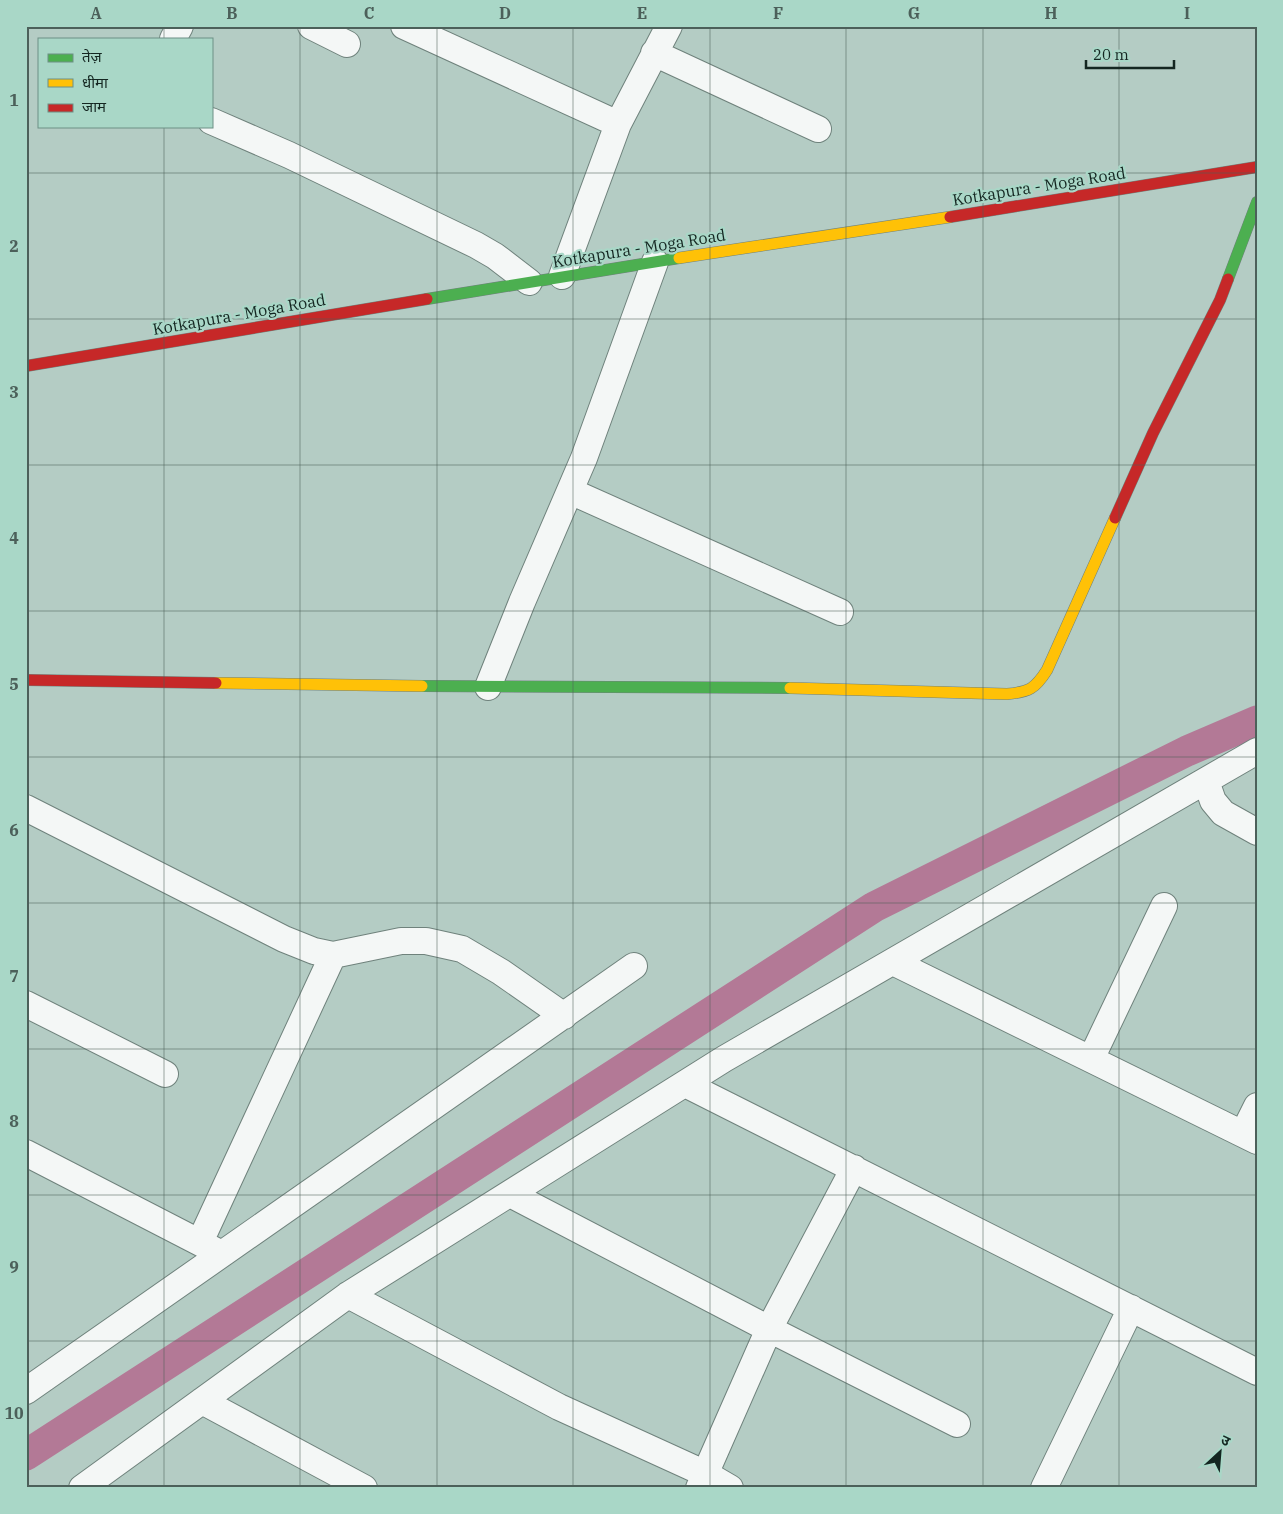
<svg xmlns="http://www.w3.org/2000/svg" width="1283" height="1514" viewBox="0 0 1283 1514" font-family="'IBM Plex Serif','Noto Sans Devanagari',serif">
<rect width="100%" height="100%" fill="#b4ccc4"/>
<g fill="none" stroke-linecap="round" stroke-linejoin="round">
<path stroke="#b37996" stroke-width="31" d="M26,1455L874,907L1187,751L1257,721"/>
<defs>
<path id="street" d="M311,26L347,44
M404,26L618,124
M173,39L180,26
M654,53L818,129
M211,121L289,155L476,245L495,256L529,282
M562,276L618,124L669,26
M570,491L840,612
M488,687L522,602L584,458L655,262
M1206,781L1213,801L1223,813L1257,832
M26,808L284,939L314,951L333,955L401,941H426L462,949L501,972L564,1016
M893,962L1257,1141
M26,1004L165,1074
M1091,1059L1164,906
M685,1084L1257,1372
M1243,1134L1257,1106
M26,1153L216,1251
M510,1194L769,1329L957,1424
M200,1242L333,955
M348,1295L559,1407L706,1474L730,1488
M26,1391L634,966
M202,1401L364,1488
M82,1488L348,1295L724,1059L1257,751
M699,1488L769,1329L854,1168
M1044,1488L1131,1308"/>
<path id="fast" d="M1228,279L1257,202
M427,299L679,258
M422,686L790,688"/>
<path id="slow" d="M679,258L950,217
M216,683L422,686
M790,688L1007,694C1029,692 1035,689 1047,670L1115,518"/>
<path id="jam" d="M950,217L1257,167
M26,366L427,299
M1115,518L1153,433L1220,300L1228,279
M26,680L216,683"/>
</defs>
<use href="#street" stroke="#6f827c" stroke-width="28"/>
<use href="#fast" stroke="#6f827c" stroke-width="12"/>
<use href="#slow" stroke="#6f827c" stroke-width="12"/>
<use href="#jam" stroke="#6f827c" stroke-width="12"/>
<use href="#street" stroke="#f4f7f6" stroke-width="26"/>
<use href="#fast" stroke="#4caf50" stroke-width="11"/>
<use href="#slow" stroke="#ffc107" stroke-width="11"/>
<use href="#jam" stroke="#c62828" stroke-width="11"/>
</g>
<path fill="none" stroke="#4c605a" stroke-width="1" stroke-opacity="0.55" d="M164,26V39M300,26V1488M437,26V1488M573,26V1488M710,26V1488M846,26V1488M983,26V1488M1119,26V1488M164,126V1488M26,173H1257M26,319H1257M26,465H1257M26,611H1257M26,757H1257M26,903H1257M26,1049H1257M26,1195H1257M26,1341H1257"/>
<g text-anchor="middle" dominant-baseline="central" stroke-width="4.5" stroke-linejoin="round" paint-order="stroke">
<g font-size="16" fill="#142621" stroke="#a9d7c7">
<text transform="translate(1039 186) rotate(-9)">Kotkapura - Moga Road</text>
<text transform="translate(639 248) rotate(-9)">Kotkapura - Moga Road</text>
<text transform="translate(239 314) rotate(-10)">Kotkapura - Moga Road</text>
</g>
</g>
<rect width="1283" height="1514" fill="none" stroke="#a9d7c7" stroke-width="55"/>
<rect x="38" y="38" width="175" height="90" fill="#a9d7c7" stroke="#6d9085"/>
<rect x="48" y="54" width="25" height="8" fill="#4caf50" stroke="#6d9085"/>
<text x="82" y="62" font-size="15" fill="#142621">तेज़</text>
<rect x="48" y="79" width="25" height="8" fill="#ffc107" stroke="#6d9085"/>
<text x="82" y="88" font-size="15" fill="#142621">धीमा</text>
<rect x="48" y="104" width="25" height="8" fill="#c62828" stroke="#6d9085"/>
<text x="82" y="112" font-size="15" fill="#142621">जाम</text>
<g transform="translate(1220 1452) rotate(26)" stroke="#a9d7c7" stroke-width="4" paint-order="stroke">
<path d="M0-4L9 19L0 12L-9 19Z" fill="#142621"/>
<text y="-8" font-size="14" font-weight="bold" text-anchor="middle" fill="#142621">उ</text>
</g>
<path d="M1086 60v8h88v-8" fill="none" stroke="#142621" stroke-width="2.5"/>
<text x="1093" y="60" font-size="15" fill="#142621" stroke="#a9d7c7" stroke-width="4" paint-order="stroke">20 m</text>
<rect x="28" y="28" width="1228" height="1458" fill="none" stroke="#4c605a" stroke-width="2"/>
<g font-size="16" text-anchor="middle" font-weight="bold" fill="#4c605a">
<text x="96" y="19">A</text>
<text x="232" y="19">B</text>
<text x="369" y="19">C</text>
<text x="505" y="19">D</text>
<text x="642" y="19">E</text>
<text x="778" y="19">F</text>
<text x="914" y="19">G</text>
<text x="1051" y="19">H</text>
<text x="1187" y="19">I</text>
<text x="14" y="106">1</text>
<text x="14" y="252">2</text>
<text x="14" y="398">3</text>
<text x="14" y="544">4</text>
<text x="14" y="690">5</text>
<text x="14" y="836">6</text>
<text x="14" y="982">7</text>
<text x="14" y="1127">8</text>
<text x="14" y="1273">9</text>
<text x="14" y="1419">10</text>
</g>
</svg>
